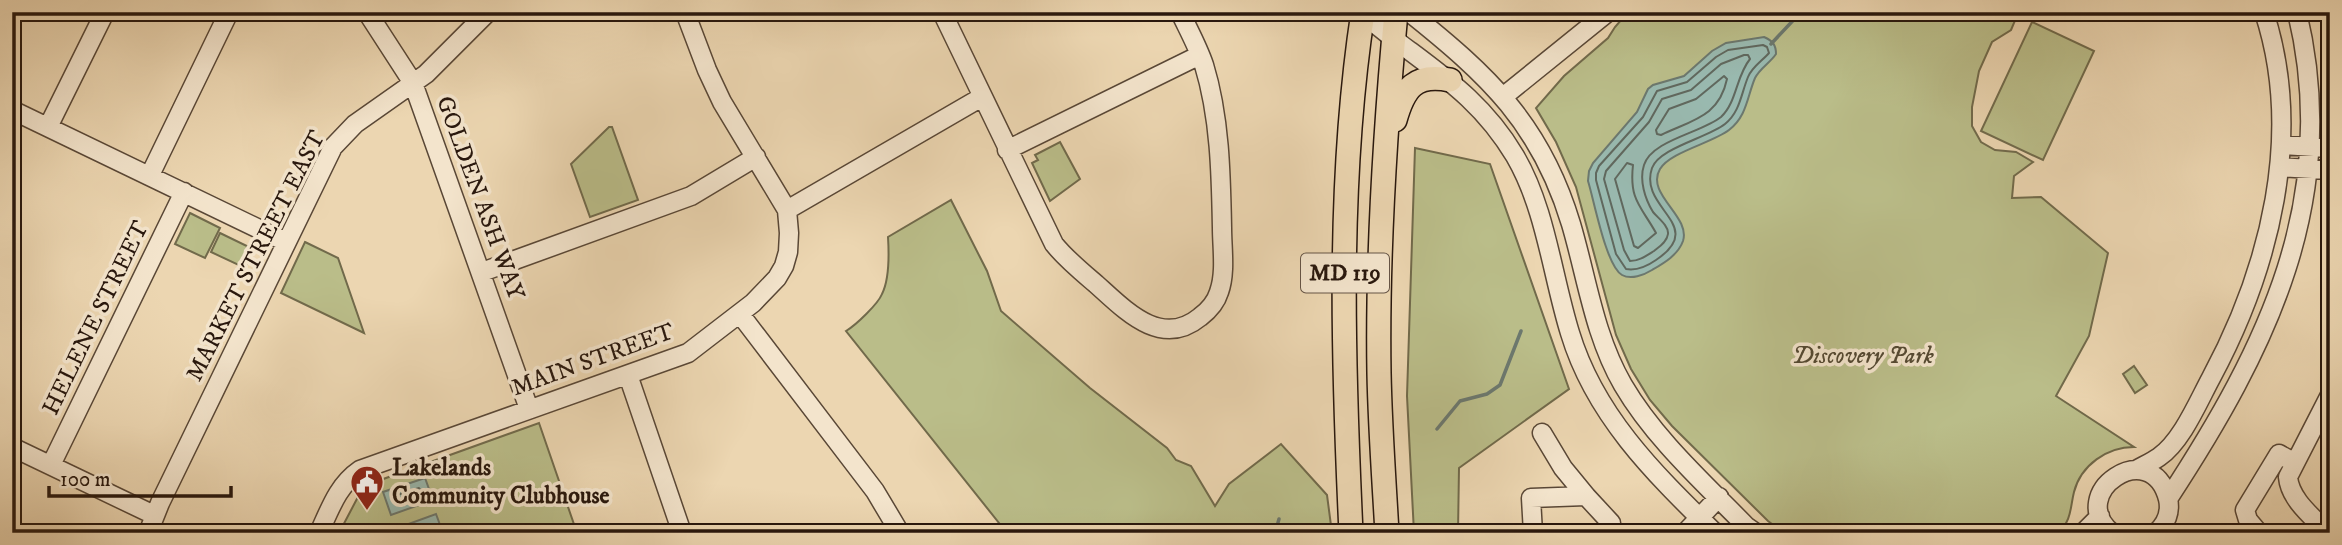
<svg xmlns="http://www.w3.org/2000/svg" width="2342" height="545" viewBox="0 0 2342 545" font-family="'IM FELL DW Pica',serif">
<rect width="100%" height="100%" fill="#ecd6b1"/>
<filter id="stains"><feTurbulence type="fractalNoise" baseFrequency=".00286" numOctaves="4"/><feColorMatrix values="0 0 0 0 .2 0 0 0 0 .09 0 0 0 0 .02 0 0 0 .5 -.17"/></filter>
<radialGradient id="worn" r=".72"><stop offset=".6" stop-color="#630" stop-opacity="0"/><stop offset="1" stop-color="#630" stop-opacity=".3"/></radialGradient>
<path fill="#babd89" stroke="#716a4b" stroke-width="2" d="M1628,12H2023L2016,18L2011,30L1992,42L1979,71L1972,107V126L1981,142L1995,150L2016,152L2033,162L2014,176L2012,198L2041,197L2108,253L2089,336L2056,396L2134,447C2107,447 2081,465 2074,492C2070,508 2072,520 2058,533H1784L1768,521L1672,426L1650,400L1631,369L1616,335L1576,187L1556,142L1536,108L1564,76L1608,38L1615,27Z
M2032,22L2094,51L2043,160L1981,131Z
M609,127H612L638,200L590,217L571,164Z
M1060,142L1080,179L1050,201L1032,163L1038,160L1035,155Z
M1415,148L1490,164L1569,389L1459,468L1458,533H1414L1407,396Z
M951,200L987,271L1001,311L1090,388L1167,448L1176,460L1191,466L1215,506L1229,484L1281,444L1327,495L1332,533H1007L846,331C856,325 878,304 882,294C889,280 889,253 888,237Z
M190,213L220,228L205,258L175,244Z
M220,233L253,249L245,268L211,252Z
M305,242L338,258L364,333L281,293Z
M2134,366L2147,385L2135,393L2123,374Z
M539,423L577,533H339L359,495L375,482Z"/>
<path fill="#99b9af" stroke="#6c786e" stroke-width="2" d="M1764,37C1773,41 1776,45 1776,54C1770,63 1760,68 1755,78C1747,97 1747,116 1729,130C1712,143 1670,152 1660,169C1645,194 1691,216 1683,241C1678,255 1664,263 1652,270C1644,275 1631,280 1622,275C1606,266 1594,200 1588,181L1589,171L1593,163L1637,112L1648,89L1653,85L1684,76L1712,51L1726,43Z
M425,478L433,500L391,515L383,492Z
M436,514L443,533L408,531L392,533V530Z"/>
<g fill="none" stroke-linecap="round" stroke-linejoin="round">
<path stroke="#60685e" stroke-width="2" d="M1763,45L1767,47L1769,53C1762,61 1752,67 1748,77C1741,94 1740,112 1725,124C1707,138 1659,148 1652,168C1638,209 1708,225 1656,260C1646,267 1637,271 1626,269L1616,254L1596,180V173L1599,166L1643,117L1657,91L1687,82L1716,57L1728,50Z
M1744,55H1748L1750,59C1736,76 1737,102 1721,117C1701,133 1652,140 1644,165C1639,180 1645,199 1653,212C1658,218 1669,226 1668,234C1667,242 1659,247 1654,251C1646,256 1639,261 1630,261L1624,250L1604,179L1606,171L1649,122L1662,99L1691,90L1721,64Z
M1724,76L1727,79C1719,117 1692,120 1661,135L1657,134L1656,130L1669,109L1696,99Z
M1627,163L1633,165C1629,200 1641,206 1656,233L1638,248L1634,246L1615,179Z
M419,488L423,493L422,497L398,505L394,503V496Z"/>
<path stroke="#6c786e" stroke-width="3.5" d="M1771,44L1801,12
M1437,429L1460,401L1487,394L1500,385L1521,331
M1275,533L1279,519"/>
<defs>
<path id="minor" d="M367,12L413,83L529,409
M942,12L1054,244C1066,259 1082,272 1096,284C1125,310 1161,349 1200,317C1208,311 1216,302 1219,292C1226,273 1222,248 1222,228C1221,175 1220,117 1204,65C1198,47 1188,29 1180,12
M1360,12C1377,25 1393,39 1410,51C1453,83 1487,109 1515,156C1546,209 1552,275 1570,333C1595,416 1655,474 1715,533
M1409,12C1488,75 1541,124 1571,224C1587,278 1594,335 1623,385C1654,438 1703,482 1746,526L1756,533
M1504,96L1608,12
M12,110L286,242
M48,127L105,12
M2281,145L2330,148
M1007,150L1200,55
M2279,167L2330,170
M150,175L229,12
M787,210L982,97
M482,272L691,196L756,157
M740,314L875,491L900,533
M628,375L682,533
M1542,433L1563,468L1586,496
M12,447L154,515
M51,465L184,192
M2136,470C2143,466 2152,462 2159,457C2182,441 2198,402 2211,378C2270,268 2304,134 2264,12
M2168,499C2267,348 2342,198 2297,12
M148,533L160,503L333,147L355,124L426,74L488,12
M319,533C330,509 338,485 360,470L688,353L753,303L777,278L784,266L788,252L789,233L787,210L722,102L707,70L685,12
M1533,533L1531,498L1586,496L1611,523V533
M1685,533L1719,497
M2083,533L2100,516
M2112,533C2064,494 2151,434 2168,499C2171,512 2166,524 2156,533
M2259,533L2248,520L2245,510L2279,454L2295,463
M2328,533C2313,517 2290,500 2288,477L2330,395"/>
<path id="major" d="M1395,120C1404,88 1415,73 1450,80
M1351,533C1343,362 1337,182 1363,12
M1387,533C1384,480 1380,426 1379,373C1377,253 1385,132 1396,12"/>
</defs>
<use href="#minor" stroke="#594736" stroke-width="21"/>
<use href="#major" stroke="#28170d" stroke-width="26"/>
<use href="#minor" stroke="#f3e4cc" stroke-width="18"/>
<use href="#major" stroke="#ecd6b1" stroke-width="23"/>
</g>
<defs>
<symbol id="civic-pin" viewBox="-11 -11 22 30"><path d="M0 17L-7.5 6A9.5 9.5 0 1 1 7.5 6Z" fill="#8f2418" stroke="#f3e4cc"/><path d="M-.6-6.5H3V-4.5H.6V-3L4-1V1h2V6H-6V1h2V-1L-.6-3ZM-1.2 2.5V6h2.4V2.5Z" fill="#fff"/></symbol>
</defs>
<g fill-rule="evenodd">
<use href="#civic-pin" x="348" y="463" width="38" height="52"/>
</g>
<g text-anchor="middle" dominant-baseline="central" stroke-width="7" stroke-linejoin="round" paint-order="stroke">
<rect fill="#f3e4cc" stroke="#655446" stroke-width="2" x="1301" y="253.5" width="88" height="39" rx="5"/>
<g font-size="23" font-weight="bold" fill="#28170d">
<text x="1345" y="273">MD 119</text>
</g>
<g font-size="24" fill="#28170d" stroke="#f3e4cc">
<text transform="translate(480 198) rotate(70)">GOLDEN ASH WAY</text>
<text transform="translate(256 256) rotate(-63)">MARKET STREET EAST</text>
<text transform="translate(96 318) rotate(-64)">HELENE STREET</text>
<text transform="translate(593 360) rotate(-20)">MAIN STREET</text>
</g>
<g font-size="24" font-style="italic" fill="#544932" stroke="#f3e4cc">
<text x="1863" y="356">Discovery Park</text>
</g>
<g font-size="24" font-weight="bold" fill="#28170d" stroke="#f3e4cc" text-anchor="start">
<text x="392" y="468">Lakelands<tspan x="392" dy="28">Community Clubhouse</tspan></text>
</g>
</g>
<rect width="2342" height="545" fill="none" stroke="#ecd6b1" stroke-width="42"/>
<rect x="14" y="14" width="2314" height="517" fill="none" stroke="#28170d" stroke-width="3.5"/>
<rect x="21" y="21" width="2300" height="503" fill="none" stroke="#28170d" stroke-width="2"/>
<path d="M49 486v10h182v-10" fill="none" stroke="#28170d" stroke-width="3.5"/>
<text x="60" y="486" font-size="21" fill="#28170d" stroke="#f3e4cc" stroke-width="5" paint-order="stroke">100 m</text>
<rect width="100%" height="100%" filter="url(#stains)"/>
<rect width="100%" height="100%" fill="url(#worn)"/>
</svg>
